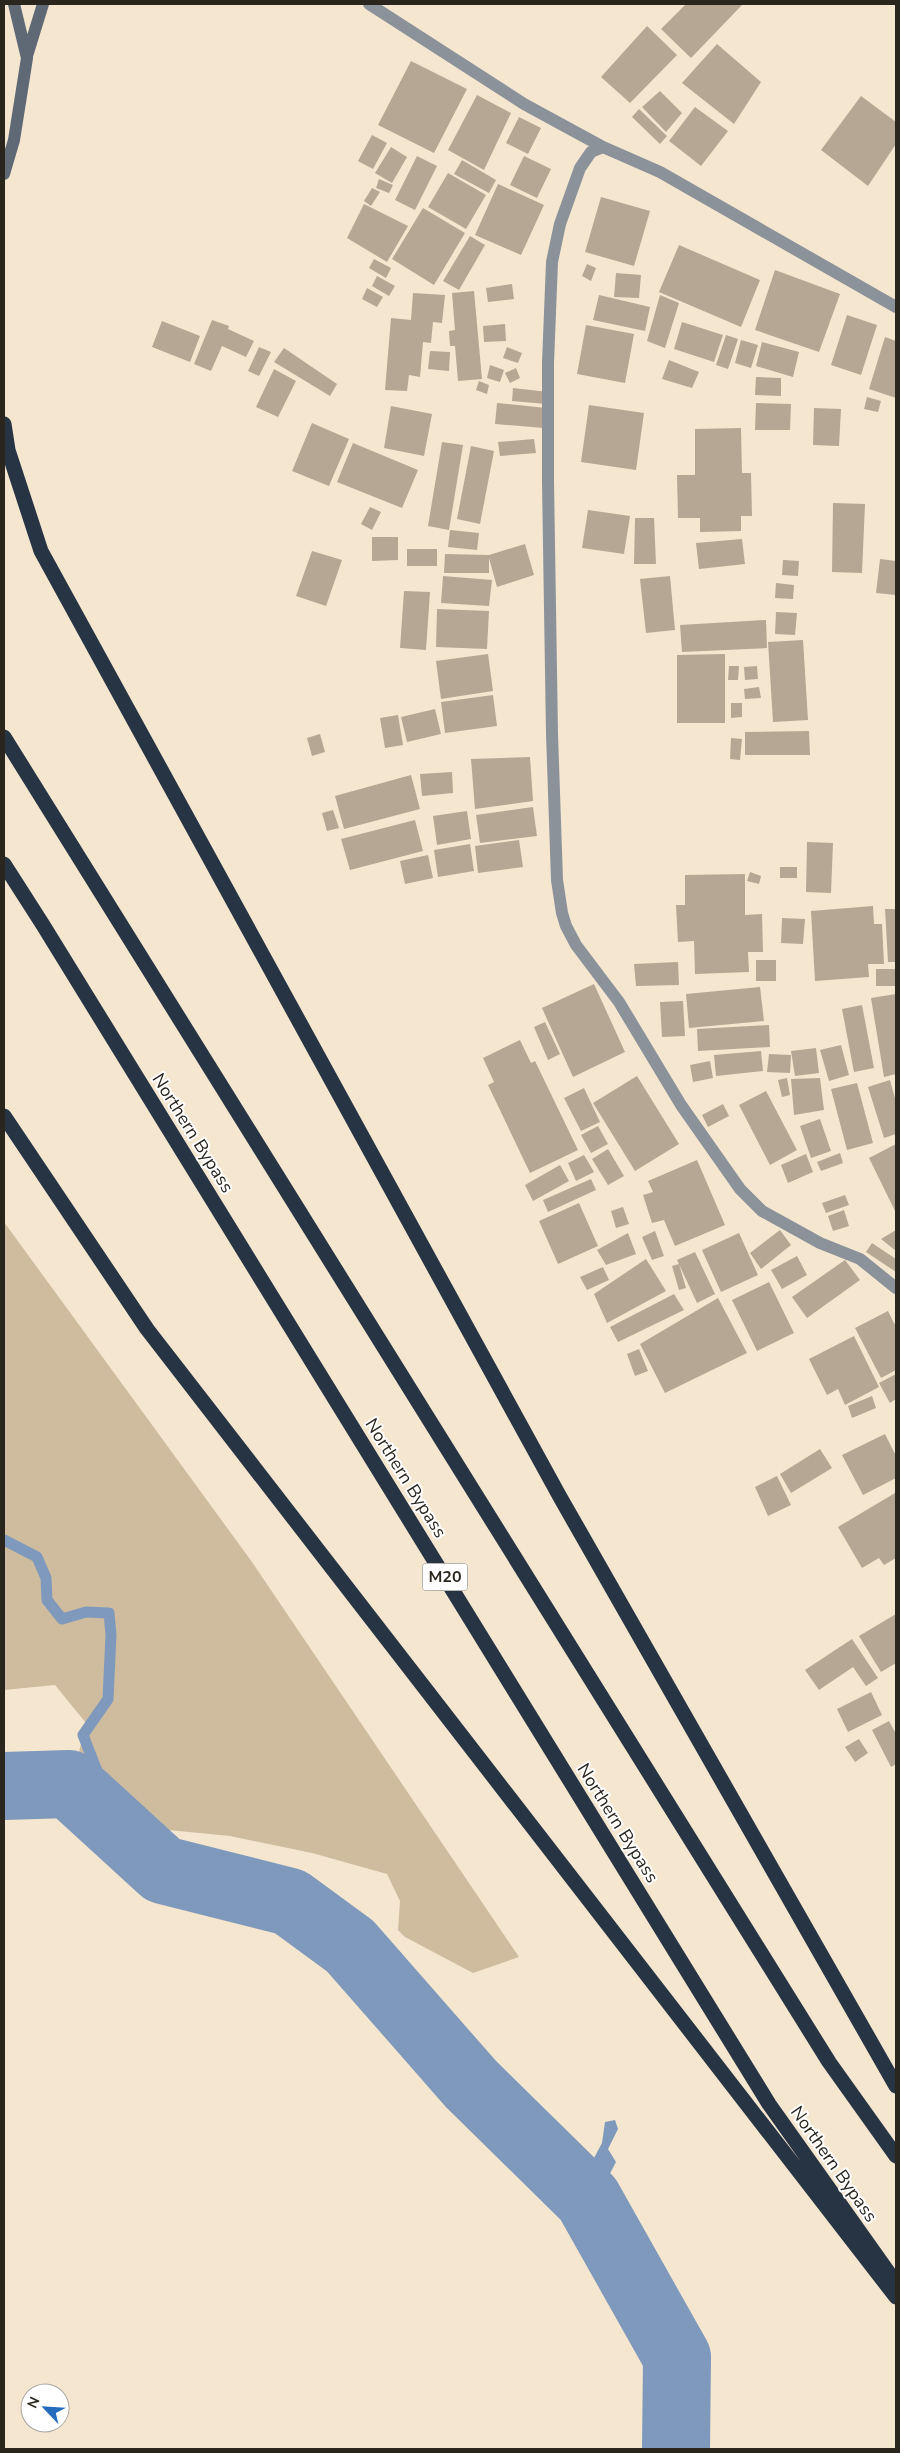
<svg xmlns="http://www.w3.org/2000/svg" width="900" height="2453" viewBox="0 0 900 2453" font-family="'Nunito Sans',sans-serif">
<rect width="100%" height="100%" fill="#f5e6d0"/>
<path fill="#cfbc9f" d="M4,1222L252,1562L519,1957L473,1973L405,1937L398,1930L400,1901L387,1874L312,1853L230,1836L148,1828L73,1777L86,1723L55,1685L4,1690Z"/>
<path fill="#7e99bb" d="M133,1844L160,1847L238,1889L203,1901L172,1898L146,1872Z
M279,1889C304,1896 310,1904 322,1925C289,1924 282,1915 258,1894Z
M413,2017L426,2020L452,2032L465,2057L504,2116L528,2112L543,2116L554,2165C524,2151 519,2144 504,2116C475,2106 444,2092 428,2065C421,2052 418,2033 413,2017Z
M615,2120L618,2129L608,2149L616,2162L604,2185L614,2214L630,2242L624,2263L580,2233L569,2202L564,2175L587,2171L602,2143L605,2122Z"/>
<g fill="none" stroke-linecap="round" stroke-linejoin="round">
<path stroke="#7e99bb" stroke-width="11" d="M4,1540L37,1557L46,1578L47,1600L62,1619L86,1612L109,1613L111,1635L108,1699L83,1735L99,1776L95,1809"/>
<path stroke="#7e99bb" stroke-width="68" d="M4,1786L69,1784L163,1870L290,1902L350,1946L471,2084L588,2199L677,2357L676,2449"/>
</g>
<path fill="#b5a793" d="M686,4H743L691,58L661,29Z
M647,26L677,55L630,103L601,77Z
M717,44L761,82L734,124L682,83Z
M411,61L467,89L434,153L378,125Z
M660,91L682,113L666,132L642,107Z
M477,95L511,113L484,170L448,150Z
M861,96L896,122V144L868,186L821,150Z
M695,107L728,131L701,166L669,141Z
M639,109L667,136L660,144L632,117Z
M519,117L541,128L528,154L506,143Z
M372,135L387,143L373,169L358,161Z
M391,147L407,157L392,183L375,173Z
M417,156L437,166L415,210L395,200Z
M524,156L551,169L537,198L510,185Z
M462,160L496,180L489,193L454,174Z
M448,173L486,195L466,229L428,207Z
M379,179L393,185L389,193L376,188Z
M498,184L544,205L521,255L475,235Z
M372,188L380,192L371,206L364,201Z
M601,197L650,211L634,266L585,252Z
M364,204L408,226L387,262L347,238Z
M423,208L465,233L434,285L392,259Z
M470,236L485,245L459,290L443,281Z
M679,245L760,280L741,327L659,292Z
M374,259L391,268L386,278L369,268Z
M587,264L596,268L591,281L582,276Z
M775,270L840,294L819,352L755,330Z
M616,273L641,275L639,298L614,297Z
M377,276L395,286L389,296L372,286Z
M512,284L514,299L488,302L486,288Z
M367,288L383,297L377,307L362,299Z
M474,291L482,379L458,381L455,346H450L449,331L455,330L452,293Z
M413,293L445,295L442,323L433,322L431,343L423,342L420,377L409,375L407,391L385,390L391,318L411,320Z
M599,295L650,307L645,331L593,320Z
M660,295L679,303L665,348L647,341Z
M847,315L877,325L861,375L831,365Z
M212,320L229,326L228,329L254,341L246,357L222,346L211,371L194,364Z
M162,321L200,336L190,362L152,347Z
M682,322L723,335L714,362L674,349Z
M505,324L506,341L484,342L483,326Z
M586,325L634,334L625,383L577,374Z
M726,335L738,339L728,369L716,365Z
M885,337L896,341V398L869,389Z
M741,340L758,345L751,368L735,363Z
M762,342L799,352L793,377L756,366Z
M259,347L271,352L259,376L248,371Z
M507,347L522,353L518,363L503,358Z
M284,348L337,384L330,396L274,362Z
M430,351L450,352L449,371L428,369Z
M669,360L699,372L692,388L662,379Z
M490,365L504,370L500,382L487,378Z
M516,368L520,378L510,383L505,373Z
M274,369L296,381L278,417L256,407Z
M756,377L781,378V396L755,395Z
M479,381L489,385L487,394L476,390Z
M513,388L548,392L546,404L512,401Z
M867,397L881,401L878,412L864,409Z
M497,403L546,408L544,428L495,424Z
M756,403L791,404L790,430H755Z
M589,405L644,413L636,470L581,462Z
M391,406L432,414L424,456L384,448Z
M814,408L841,409L839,446L813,445Z
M312,423L349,439L329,486L292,471Z
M741,428L742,473H751L752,516H741V531L700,532V518H678L677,475H695V429Z
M534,439L536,453L500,456L498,442Z
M442,442L463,445L449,530L428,526Z
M353,443L418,470L402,508L337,482Z
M471,446L494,451L480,524L457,519Z
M833,503L865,504L862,573L832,572Z
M370,507L381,512L372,530L361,524Z
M588,510L630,516L624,554L582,548Z
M635,518H654L656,564H634Z
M450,530L479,533L477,550L448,547Z
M372,537H398V560L372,561Z
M742,539L745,564L699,569L696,543Z
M525,544L534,575L497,587L489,558V573H444L445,554L489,555Z
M407,549H437V566H407Z
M312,551L342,560L326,606L296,596Z
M880,559L896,561V595L876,593Z
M783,560L799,561L798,576L782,575Z
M443,576L492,580L489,606L441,603Z
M670,576L675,630L646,633L640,579Z
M776,583L794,585L793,599L775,598Z
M404,591L430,592L426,650L400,648Z
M437,609L489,611L487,649L436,647Z
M776,612L797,613L795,635L775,634Z
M766,620L767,648L682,652L680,625Z
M803,640L808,720L773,722L768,642Z
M488,654L493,691L441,699L436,661Z
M725,654V723H677V655Z
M729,666H739L738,680H728Z
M757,666L758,679L745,680L744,667Z
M759,687L761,698L745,699L744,689Z
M493,695L497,726L445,733L441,702Z
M731,703H742V717L731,718Z
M435,709L441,734L407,742L401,717Z
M398,715L403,745L385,748L380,718Z
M809,731L810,755H745V732Z
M320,734L325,752L312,756L307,738Z
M731,738L742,739L740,760L730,759Z
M530,757L533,801L475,809L471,759Z
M452,772L453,793L422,796L420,774Z
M411,775L420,809L344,829L335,796Z
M533,807L537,836L480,843L476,815Z
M333,810L339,828L327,831L322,813Z
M467,811L471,839L437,845L433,816Z
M415,820L423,851L350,870L341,839Z
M519,840L523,867L478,873L475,846Z
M807,842L833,843L831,893L806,892Z
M470,844L474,871L438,877L434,850Z
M428,855L433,878L405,884L400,861Z
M780,867H797V878H780Z
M750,872L761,876L759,884L747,881Z
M745,874V915L762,914L763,952H748L749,972L695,974L694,941L678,942L676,905H685V875Z
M873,906L874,924H882L884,964H868L869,977L815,981L811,911Z
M885,909H896V962H888Z
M782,918L805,919L803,944L781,943Z
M756,960H776V981H756Z
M678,962L679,985L636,986L634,964Z
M876,969H896V986H876Z
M594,984L625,1052L573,1077L542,1008Z
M760,987L764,1021L689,1028L686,994Z
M896,994V1074L884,1077L871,998Z
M683,1001L685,1036L662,1037L660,1002Z
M862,1005L874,1068L854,1072L842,1009Z
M545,1022L560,1054L548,1060L534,1027Z
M769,1025L770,1047L698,1051L697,1029Z
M520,1040L531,1063L535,1061L578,1150L530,1173L488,1085L494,1082L483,1058Z
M841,1045L849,1075L829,1081L820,1050Z
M816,1048L819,1073L795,1076L791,1051Z
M761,1051L763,1071L716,1076L714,1055Z
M769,1054L791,1055L790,1073L767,1072Z
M710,1061L713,1078L693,1082L690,1065Z
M637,1076L679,1144L635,1171L593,1103Z
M787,1078L790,1095L782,1097L778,1080Z
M820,1078L824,1110L794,1115L791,1079Z
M890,1080L896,1102V1134L884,1138L868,1087Z
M857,1083L873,1143L847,1150L831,1089Z
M584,1088L600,1122L581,1131L564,1098Z
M766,1091L797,1150L770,1165L739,1105Z
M723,1104L729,1116L708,1127L702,1115Z
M820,1119L831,1151L811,1158L800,1126Z
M598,1126L608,1144L591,1153L581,1135Z
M896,1144V1213L869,1158Z
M608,1149L624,1176L608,1185L592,1159Z
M840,1153L843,1163L821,1171L817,1162Z
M806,1154L813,1172L788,1183L781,1165Z
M584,1155L594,1172L576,1181L568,1163Z
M697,1160L725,1225L675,1246L664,1220L652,1223L643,1195L653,1192L648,1181Z
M560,1165L569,1181L533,1201L525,1185Z
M591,1179L596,1190L548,1212L543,1200Z
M845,1195L849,1205L826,1213L822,1203Z
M579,1203L598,1246L558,1264L539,1221Z
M623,1207L629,1224L616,1228L611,1211Z
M844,1210L849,1226L833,1231L828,1216Z
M780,1230L791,1245L761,1269L750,1253Z
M896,1230V1251L881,1239Z
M655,1231L664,1256L652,1260L642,1237Z
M628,1233L636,1254L606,1265L597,1250Z
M739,1233L758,1275L721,1292L702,1250Z
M872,1243L896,1259V1272L866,1252Z
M695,1252L715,1294L697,1303L677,1260Z
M797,1256L807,1275L782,1289L771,1270Z
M646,1259L666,1291L607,1323L594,1294Z
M845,1260L860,1280L807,1318L792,1297Z
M679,1264L686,1288L679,1290L672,1266Z
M603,1267L609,1280L587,1290L580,1277Z
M769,1282L794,1333L757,1351L732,1300Z
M674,1294L684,1310L618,1342L610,1327Z
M718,1298L747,1353L665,1393L640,1344Z
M888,1311L896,1327V1370L881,1378L855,1328Z
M854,1336L879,1387L845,1405L838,1389L827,1395L809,1359Z
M639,1349L648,1371L635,1376L627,1354Z
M896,1374V1399L890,1403L879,1383Z
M872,1396L876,1408L852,1418L848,1406Z
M885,1434L896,1456V1478L863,1495L842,1455Z
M820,1449L832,1468L791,1493L780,1474Z
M777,1476L791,1505L768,1516L755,1487Z
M895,1493L896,1558L884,1565L879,1558L862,1568L838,1527Z
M896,1614V1663L881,1672L859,1636Z
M852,1639L878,1678L866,1686L853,1667L819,1690L805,1670Z
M871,1692L882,1715L848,1732L837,1709Z
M889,1721L896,1734V1764L891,1767L872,1730Z
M859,1739L868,1753L855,1762L845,1747Z"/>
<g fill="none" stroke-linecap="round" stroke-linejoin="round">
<path stroke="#8b929a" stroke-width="12" d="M369,4L524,104L603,147
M896,307L660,172L603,147L591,152L580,168L560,224L552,262L548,363V481L552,734L557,880L562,913L566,926L576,945L619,1002L681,1105L740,1189L762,1211L820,1243L860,1259L896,1288"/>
<path stroke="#5f6975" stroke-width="12" d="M27,56L43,4
M4,174L14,140L27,58L14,4"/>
<path stroke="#273444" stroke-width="15" d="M4,424L8,450L41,551L560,1497L896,2086
M4,737L829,2062L896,2156
M4,864L43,925L769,2104L896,2283
M4,1116L147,1329L896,2297"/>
</g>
<g text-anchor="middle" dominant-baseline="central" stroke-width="4" stroke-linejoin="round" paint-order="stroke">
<rect fill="#fff" stroke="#6a6661" stroke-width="1" x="422.5" y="1563.5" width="45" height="27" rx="4"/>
<g font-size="16" font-weight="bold" fill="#2a251d">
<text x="445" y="1577">M20</text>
</g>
<g font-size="18" fill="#2a251d" stroke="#fff">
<text transform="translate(193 1133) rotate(58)">Northern Bypass</text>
<text transform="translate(406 1478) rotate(58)">Northern Bypass</text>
<text transform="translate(618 1823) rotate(58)">Northern Bypass</text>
<text transform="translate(834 2164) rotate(55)">Northern Bypass</text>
</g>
</g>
<rect width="900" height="2453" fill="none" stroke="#2a251d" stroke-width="10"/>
<g transform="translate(45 2408) rotate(295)"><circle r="24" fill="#ffffff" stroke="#aaa8a5"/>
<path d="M0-4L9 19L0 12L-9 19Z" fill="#256cbc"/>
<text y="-8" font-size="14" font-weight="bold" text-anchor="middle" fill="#2a251d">N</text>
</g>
</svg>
